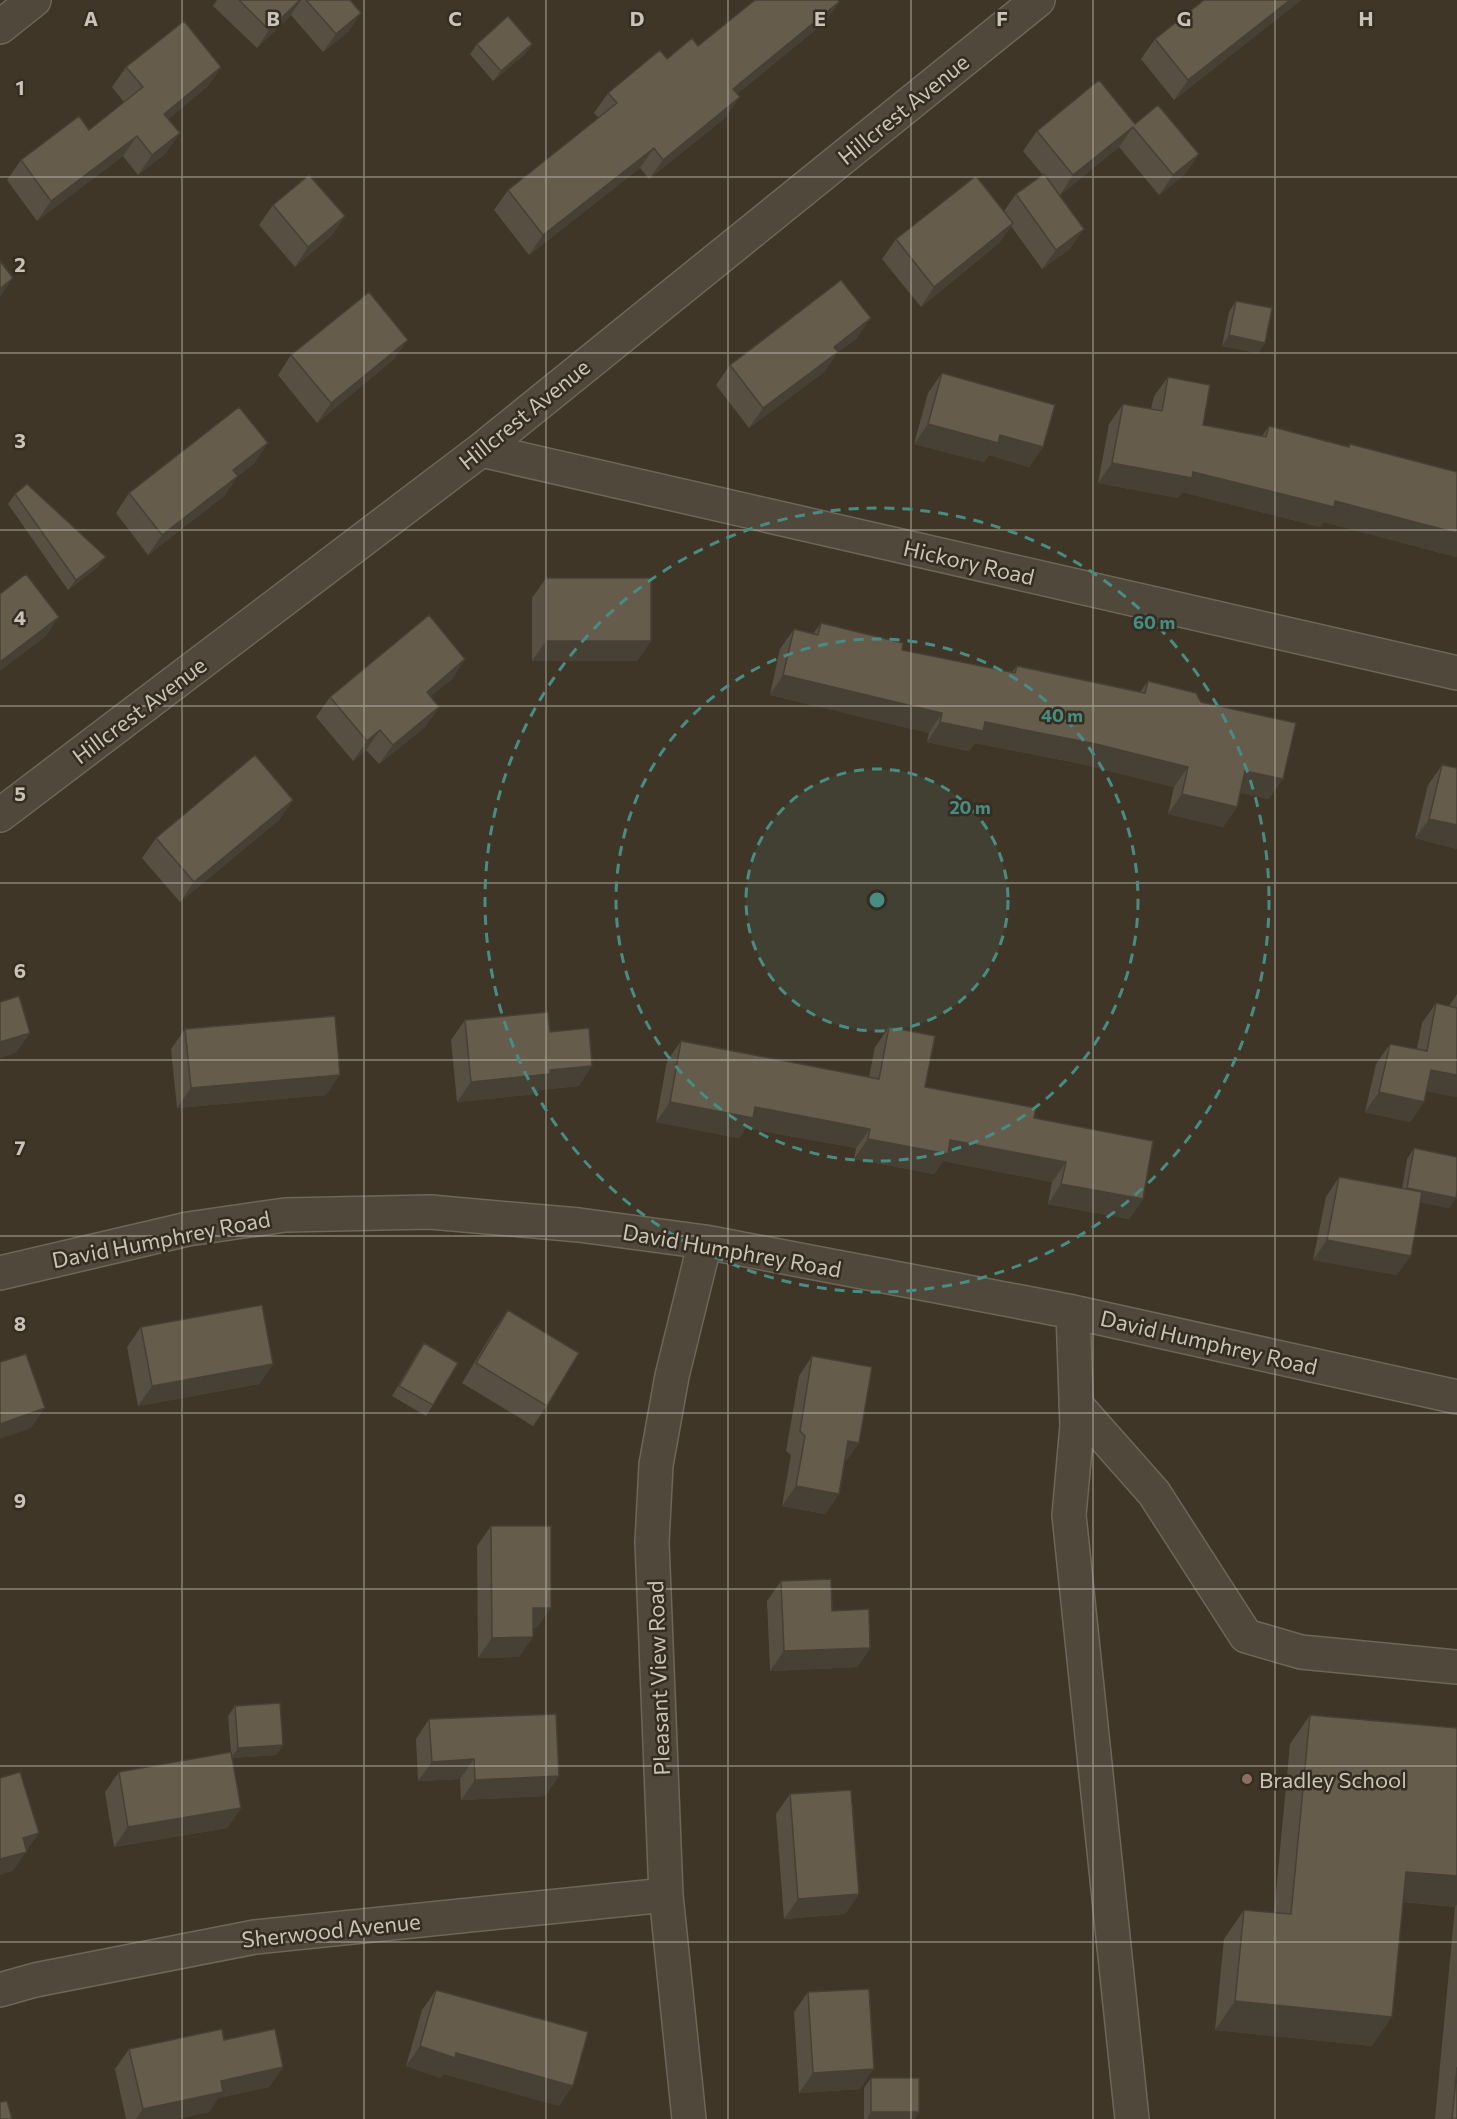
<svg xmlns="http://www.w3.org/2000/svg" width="1457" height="2119" viewBox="0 0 1457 2119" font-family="Commissioner,sans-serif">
<rect width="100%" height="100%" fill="#403627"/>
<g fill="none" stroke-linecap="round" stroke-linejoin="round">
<defs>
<path id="minor" d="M0,27L34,0
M481,450L1457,673
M0,815L481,450L1038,0
M0,1273L188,1229L285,1215L430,1212L579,1225L705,1242L1073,1312L1457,1397
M1073,1312L1077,1426L1069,1515L1132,2119
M1076,1405L1154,1493L1246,1636L1301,1652L1457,1667
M0,1990L35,1980L255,1937L666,1895
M689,2119L666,1895L652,1542L656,1465L672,1376L705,1242"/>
</defs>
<use href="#minor" stroke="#6d6659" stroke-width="36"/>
<use href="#minor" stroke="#50483b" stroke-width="33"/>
</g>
<path fill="#574f41" d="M217,0H350L349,31L323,52L291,15L257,48L213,6Z
M838,0L839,2L825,22L737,94L726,117L649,179L640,168L529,255L494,210L508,190L599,118L594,113L608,93L667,59L698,46Z
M1301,0L1174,100L1141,59L1155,39Z
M477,44H532L525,54L493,81L470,54Z
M126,67H221L207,87L168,119L166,153L138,175L123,156L37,221L7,180L21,160L89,130L124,102L112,87Z
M1135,124L1199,154L1185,174L1159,195L1119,147L1060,195L1070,249L1042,269L1011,226L999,243L921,307L882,259L896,239L1004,211L1016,194L1043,175L1023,151L1037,131Z
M273,205L345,216L331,236L295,267L259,225Z
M1236,301L1265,343L1258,353L1222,346L1229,312Z
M857,338L837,353L824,372L749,428L716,385L730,365Z
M291,355L394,359L317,423L278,375Z
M942,373L1043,447L1029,467L989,455L984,462L914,444L928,393Z
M1168,377L1203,425L1262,436L1269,426L1348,447L1350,444L1456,557L1324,522L1320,527L1182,492L1178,498L1098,483L1109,424L1123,404L1151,409L1154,396Z
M268,443L254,463L238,476L224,496L148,555L116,513L129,493Z
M15,494L98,567L68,590L8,504Z
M546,578L651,641L637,661H532V598Z
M821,623L902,650L1012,672L1017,666L1140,692L1148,681L1269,799L1240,792L1237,807L1223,827L1168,814L1174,787L1082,764L975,743L969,751L927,742L929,733L770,695L780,649L794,629L813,634Z
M465,659L452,679L431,696L439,707L425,727L379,764L366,750L353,761L316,717L330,697Z
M1442,765L1457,768V849L1415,838L1428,785Z
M293,800L279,820L180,902L142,858L156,838Z
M1457,994V1097L1426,1091L1424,1102L1410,1122L1365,1112L1376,1064L1390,1044L1417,1049L1422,1023L1436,1003L1449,1006Z
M465,1020L550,1032L579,1086L539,1090L536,1094L457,1102L451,1040Z
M889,1027L925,1087L1034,1118L1143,1199L1129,1219L1048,1204L1052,1182L943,1161L934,1174L854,1159L856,1148L746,1128L739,1138L656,1122L667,1061L681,1041L869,1077L875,1047Z
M185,1029L326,1095L177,1108L171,1049Z
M1414,1148L1456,1198L1449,1208L1420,1202L1397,1275L1313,1260L1326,1197L1339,1177L1402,1189L1407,1159Z
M508,1310L547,1406L533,1426L462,1383L494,1330Z
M141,1327L273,1364L259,1384L138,1406L127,1347Z
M424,1343L433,1405L426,1416L392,1396L417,1353Z
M812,1356L859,1443L845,1462H844L839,1494L825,1514L782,1506L791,1455L786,1451L799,1376Z
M491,1526L537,1628H533L519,1657L478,1658L477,1546Z
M781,1581L832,1611L870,1648L857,1667L770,1671L767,1601Z
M235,1706L283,1745L276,1755L232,1758L241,1808L227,1828L114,1847L105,1792L119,1772L231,1752L228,1716Z
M1310,1715L1457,1728V2119H1435L1455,1907L1403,1902L1372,2046L1215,2030L1224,1939L1244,1910L1274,1913L1290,1744Z
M429,1719L559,1776L545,1796L461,1800L460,1779L418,1781L416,1739Z
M790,1794L859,1894L845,1914L784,1919L776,1814Z
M436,1990L559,2106L444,2074L441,2078L406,2066L422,2010Z
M808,1992L860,2089L799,2093L794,2012Z
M224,2040L283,2067L269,2087L218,2098L209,2112L175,2119H126L115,2069L129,2049Z
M871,2078L919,2112L914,2119H864V2088Z"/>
<path fill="#474035" d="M300,0H301L291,15L257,48L269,30Z
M1290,0H1301L1174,100L1188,80Z
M839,2L825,22L719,109L733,89Z
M361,13L349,31L323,52L336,34Z
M532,44L525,54L493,81L501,71Z
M221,67L207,87L150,134L164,114Z
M740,97L726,117L649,179L663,160Z
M1133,127L1119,147L1060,195L1073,175Z
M180,133L166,153L138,175L152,155Z
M137,136L123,156L37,221L51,201Z
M654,148L640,168L529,255L543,235Z
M1199,154L1185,174L1159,195L1173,175Z
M345,216L331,236L295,267L308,247Z
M1013,223L999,243L921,307L934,287Z
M1084,229L1070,249L1042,269L1056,250Z
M13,278L0,297V289Z
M871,318L857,338L837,353L824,372L749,428L763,408L834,347Z
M1229,335L1265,343L1258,353L1222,346Z
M408,340L394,359L317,423L331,403Z
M928,424L1000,435L1043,447L1029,467L989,455L984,462L914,444Z
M268,443L254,463L219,490L233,470Z
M1112,463L1193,472L1335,501L1457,533V556L1456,557L1324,522L1320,527L1182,492L1178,498L1098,483Z
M238,476L224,496L148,555L162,535Z
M106,557L98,567L68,590L76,580Z
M59,617L45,637L0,671V662Z
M546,641H651L637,661H532Z
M465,659L452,679L413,711L427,692Z
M783,675L942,713L929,733L770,695Z
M439,707L425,727L379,764L393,745Z
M940,722H985L1096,744L1188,767L1174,787L1082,764L975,743L969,751L927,742Z
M380,730L366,750L353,761L367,741Z
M1245,771L1283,779L1269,799L1231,791Z
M1182,794L1237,807L1223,827L1168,814Z
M293,800L279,820L180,902L194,882Z
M1429,819L1457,825V849L1415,838Z
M30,1033L16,1053L0,1058V1042Z
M592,1066L579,1086L539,1090L536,1094L457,1102L471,1082L550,1070Z
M1431,1070L1457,1075V1097L1417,1090Z
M340,1075L326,1095L177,1108L191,1088Z
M1379,1092L1424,1102L1410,1122L1365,1112Z
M670,1102L755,1107L870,1129L856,1148L746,1128L739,1138L656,1122Z
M868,1139L950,1140L1066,1162L1052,1182L943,1161L934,1174L854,1159Z
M1061,1184L1143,1199L1129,1219L1048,1204Z
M1407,1188L1456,1198L1449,1208L1400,1199Z
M1327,1240L1411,1256L1397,1275L1313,1260Z
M273,1364L259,1384L138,1406L152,1386Z
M45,1408L31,1428L0,1439V1424Z
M848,1441L859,1443L845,1462L834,1461Z
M796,1486L839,1494L825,1514L782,1506Z
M533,1608H551L537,1628H519Z
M533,1637L519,1657L478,1658L492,1638Z
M870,1648L857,1667L770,1671L784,1651Z
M283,1745L276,1755L231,1758L238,1748Z
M474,1759L460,1779L418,1781L432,1762Z
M559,1776L545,1796L461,1800L475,1780Z
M241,1808L227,1828L114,1847L128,1827Z
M39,1833L13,1871L0,1875V1859L23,1838Z
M1406,1872L1457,1876V1904L1455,1907L1386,1900Z
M859,1894L845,1914L784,1919L798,1899Z
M1235,2001L1392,2017L1372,2046L1215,2030Z
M420,2046L456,2053L573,2086L559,2106L444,2074L441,2078L406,2066Z
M283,2067L269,2087L218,2098L209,2112L175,2119H136L143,2109L221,2081Z
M874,2069L860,2089L799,2093L813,2073Z
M871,2112H919L914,2119H867Z"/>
<path fill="#655c4c" stroke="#474035" stroke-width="1.5" d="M239,0H300L269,30Z
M306,0H350L361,13L336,34Z
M755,0H838L839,2L733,89L740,97L663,160L654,148L543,235L508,190L617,103L608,93L660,50L667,59L692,38L698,46Z
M1204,0H1290L1188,80L1155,39Z
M508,16L532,44L501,71L477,44Z
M184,21L221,67L164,114L180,133L152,155L137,136L51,201L21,160L79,116L89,130L143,87L126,67Z
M1099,80L1135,124L1158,105L1199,154L1173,175L1133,127L1073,175L1037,131Z
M1044,174L1084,229L1056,250L1016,194Z
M309,175L345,216L308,247L273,205Z
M976,176L1013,223L934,287L896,239Z
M0,261L13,278L0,289Z
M841,280L871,318L834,347L838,352L763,408L730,365Z
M369,292L408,340L331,403L291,355Z
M1236,301L1272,308L1265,343L1229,335Z
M942,373L1055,405L1043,447L1000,435L998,443L928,424Z
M1168,377L1210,385L1203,425L1266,437L1269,426L1349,447L1350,444L1457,472V533L1335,501L1334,507L1193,472L1192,478L1112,463L1123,404L1162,411Z
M239,407L268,443L233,470L238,476L162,535L129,493Z
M27,484L106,557L76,580L15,494Z
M26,574L59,617L0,662V594Z
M546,578H651V641H546Z
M429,615L465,659L427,692L439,707L393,745L380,730L367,741L330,697Z
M821,623L903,643L902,650L1015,673L1017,666L1145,693L1148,681L1196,693L1201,702L1296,723L1283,779L1245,771L1237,807L1182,794L1188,767L1096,744L985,722L983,731L940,722L942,713L783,675L794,629L818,635Z
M255,755L293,800L194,882L156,838Z
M1442,765L1457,768V825L1429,819Z
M19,996L30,1033L0,1042V1002Z
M1436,1003L1457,1008V1075L1431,1070L1424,1102L1379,1092L1390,1044L1427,1051Z
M548,1012L550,1032L589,1028L592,1066L550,1070V1074L471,1082L465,1020Z
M335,1016L340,1075L191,1088L185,1029Z
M889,1027L935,1036L925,1087L1036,1108L1034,1118L1153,1141L1143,1199L1061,1184L1066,1162L950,1140L948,1154L868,1139L870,1129L755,1107L753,1118L670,1102L681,1041L879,1079Z
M1414,1148L1457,1157V1191L1456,1198L1407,1188Z
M1339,1177L1422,1192L1411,1256L1327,1240Z
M262,1305L273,1364L152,1386L141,1327Z
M508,1310L579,1353L547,1406L476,1363Z
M424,1343L458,1363L433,1405L399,1386Z
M26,1354L45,1408L0,1424V1362Z
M812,1356L872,1367L859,1443L848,1441L839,1494L796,1486L805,1436L800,1431Z
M491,1526H551V1608H533V1637L492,1638Z
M831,1579L832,1611L869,1609L870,1648L784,1651L781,1581Z
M280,1703L283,1745L238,1748L235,1706Z
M556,1714L559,1776L475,1780L474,1759L432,1762L429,1719Z
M1310,1715L1457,1728V1876L1406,1872L1392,2017L1235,2001L1244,1910L1291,1914Z
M231,1752L241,1808L128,1827L119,1772Z
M20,1772L39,1833L23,1838L27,1852L0,1859V1778Z
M851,1790L859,1894L798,1899L790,1794Z
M869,1989L874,2069L813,2073L808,1992Z
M436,1990L588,2032L573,2086L456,2053L455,2058L420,2046Z
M222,2029L224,2040L275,2029L283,2067L221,2081L223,2092L143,2109L129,2049Z
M1457,2067V2119H1452Z
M871,2078H919V2112H871Z
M7,2101L12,2119H0V2102Z"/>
<path fill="none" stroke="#cac3b8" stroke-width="1.5" stroke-opacity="0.55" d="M182,0V2119M364,0V2119M546,0V2119M728,0V2119M911,0V2119M1093,0V2119M1275,0V2119M0,177H1457M0,353H1457M0,530H1457M0,706H1457M0,883H1457M0,1060H1457M0,1236H1457M0,1413H1457M0,1589H1457M0,1766H1457M0,1942H1457"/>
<circle cx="877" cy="900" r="131" fill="#478d84" fill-opacity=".12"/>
<g fill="none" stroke="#478d84" stroke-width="3" stroke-dasharray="10 8">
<circle cx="877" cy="900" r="131"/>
<circle cx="877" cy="900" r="261"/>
<circle cx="877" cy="900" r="392"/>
</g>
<circle fill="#8d6e63" stroke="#352d20" stroke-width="2" cx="1247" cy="1779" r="6"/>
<g text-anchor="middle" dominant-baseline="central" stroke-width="5" stroke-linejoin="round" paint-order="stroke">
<g font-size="22" fill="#cac3b8" stroke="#352d20">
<text transform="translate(903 109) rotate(-39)">Hillcrest Avenue</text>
<text transform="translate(524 414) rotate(-39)">Hillcrest Avenue</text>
<text transform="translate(969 562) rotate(13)">Hickory Road</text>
<text transform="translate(139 710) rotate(-37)">Hillcrest Avenue</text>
<text transform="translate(161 1239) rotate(-11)">David Humphrey Road</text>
<text transform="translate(732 1250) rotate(10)">David Humphrey Road</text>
<text transform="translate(1209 1342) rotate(13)">David Humphrey Road</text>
<text transform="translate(658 1678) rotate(-92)">Pleasant View Road</text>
<text transform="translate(331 1930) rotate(-6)">Sherwood Avenue</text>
</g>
<g font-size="22" fill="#cac3b8" stroke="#352d20" text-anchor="start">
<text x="1259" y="1779">Bradley School</text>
</g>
</g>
<g font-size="20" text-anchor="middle" font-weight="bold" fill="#cac3b8" stroke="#352d20" stroke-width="5" stroke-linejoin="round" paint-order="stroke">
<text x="91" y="26">A</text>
<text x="273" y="26">B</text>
<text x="455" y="26">C</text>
<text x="637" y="26">D</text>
<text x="820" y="26">E</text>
<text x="1002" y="26">F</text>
<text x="1184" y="26">G</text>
<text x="1366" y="26">H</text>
<text x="20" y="95">1</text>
<text x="20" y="272">2</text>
<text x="20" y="448">3</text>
<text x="20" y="625">4</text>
<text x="20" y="801">5</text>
<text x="20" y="978">6</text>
<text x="20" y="1155">7</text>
<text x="20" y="1331">8</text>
<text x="20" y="1508">9</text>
</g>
<circle cx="877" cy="900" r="9" fill="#478d84" stroke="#352d20" stroke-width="3"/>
<g font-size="18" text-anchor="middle" font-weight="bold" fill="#478d84" stroke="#352d20" stroke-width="5" stroke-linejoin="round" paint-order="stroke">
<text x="1154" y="629">60 m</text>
<text x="1062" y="722">40 m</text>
<text x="970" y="814">20 m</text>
</g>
</svg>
